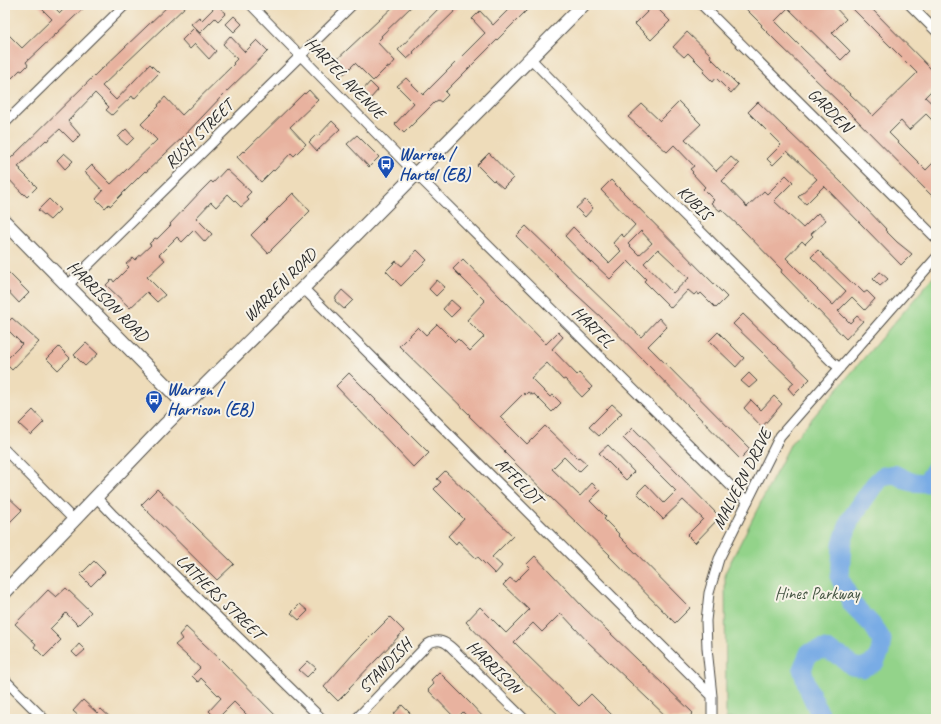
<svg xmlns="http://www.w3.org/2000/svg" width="941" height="724" viewBox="0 0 941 724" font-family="Caveat,sans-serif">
<rect width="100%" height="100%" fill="#f7f3e8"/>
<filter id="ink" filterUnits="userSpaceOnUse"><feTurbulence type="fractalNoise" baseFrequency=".025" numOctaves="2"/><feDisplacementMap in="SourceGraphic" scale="8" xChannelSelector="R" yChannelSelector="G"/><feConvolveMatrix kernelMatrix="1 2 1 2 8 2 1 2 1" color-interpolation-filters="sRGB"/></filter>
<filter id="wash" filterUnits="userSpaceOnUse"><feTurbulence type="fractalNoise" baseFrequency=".012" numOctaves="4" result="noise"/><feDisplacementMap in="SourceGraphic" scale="16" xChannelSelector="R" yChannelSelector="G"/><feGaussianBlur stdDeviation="0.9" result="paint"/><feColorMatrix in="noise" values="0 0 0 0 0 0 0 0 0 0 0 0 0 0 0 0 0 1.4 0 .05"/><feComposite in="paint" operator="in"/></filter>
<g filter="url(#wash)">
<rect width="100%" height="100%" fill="#eedcba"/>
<path fill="#93d38a" stroke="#5f7f5a" d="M936,274V719H726L725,573L791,443Z"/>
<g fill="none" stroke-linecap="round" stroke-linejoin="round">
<path stroke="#79ace5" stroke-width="19" d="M822,719L808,688L802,669L809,653L824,649L842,657L852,666L862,668L875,662L880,652L882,640L873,626L852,604L840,578L842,543L850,520L874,485L883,476L894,474L911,482L926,483L936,468"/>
</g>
<g id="blocks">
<path fill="#e8b29f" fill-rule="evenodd" d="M38,5H52L60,13L68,5H87L26,62L28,65L22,71L20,70L12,78L5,71V31L22,48L52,19Z
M169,5H187L102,86L116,100L150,64L159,73L134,99L132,96L112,115L106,110L109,107L95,93L68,121L80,135L73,142L60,129L47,141L46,140L18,167L21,169L20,170L37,187L27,197L23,193V194L5,175V164L101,69H102Z
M217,5L226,13L218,21L215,18L200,33L191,24L199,17L202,20Z
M395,5H413L381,36L382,37L377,42L395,61L389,68L387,67L373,81L355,63L344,74L333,63Z
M442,5H461L413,52L414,53L407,59L398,50Z
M513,5H532L445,92L448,95L441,102L438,100L435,102L404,133L395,124L414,103L397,86L406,78L423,95L485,33L472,19L480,11L493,25Z
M654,5L670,21L651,40L635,24Z
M742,5H833L846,19L832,33L850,51L841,60L788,8L775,21L805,51L873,116L917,73L849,5H868L936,74V86L925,97L936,107V124L926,114L909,130L901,121L889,133L926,170L936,160V192L932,196L845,108L778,43L761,26L762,25Z
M234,16L242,24L234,32L226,24Z
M194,28L216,51L209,59L195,44L190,49L182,40Z
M687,32L711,55L710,57L738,85L731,93L716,78L713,82L703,72L705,70L688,53L684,57L673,47Z
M230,36L245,52L257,40L268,51L222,96L182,138L146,172L145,171L110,206L109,204L105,208L96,199L103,191L85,172L92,165L111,184L124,172L157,140L141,124L159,106L158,105L165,97L182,115L234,64L233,63L237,59L223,44Z
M370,82L378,90L370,99L362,91Z
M309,90L318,100L290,127L306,144L294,156L291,153L274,171L273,170L261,182L237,157L243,151L244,152L304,93L305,94Z
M679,102L701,124L685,139L716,171L731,157L739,164L722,181L747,207L764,191L767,194L786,175L793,182L774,201L803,228L818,213L826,220L811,234L813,236L805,244L802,241L786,258L833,305L846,291L811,257L818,250L854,285L855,284L864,293L867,291L875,299L865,310L852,297L838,311L850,323L857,316L863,321L846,339L781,272L782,270L741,228L721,209L720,211L711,203L714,200L703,189L705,187L692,173L693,172L690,169L694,166L674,145L667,152L628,117L642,104L660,121Z
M758,102L843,184L886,229L885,230L897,242L912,254L901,265L824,186L806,204L798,197L817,179L787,151L773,165L767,159L781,145L748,112Z
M332,121L340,129L317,151L309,142L316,135L318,136Z
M126,129L134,138L127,145L118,137Z
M357,135L379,157L369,167L347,144Z
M64,153L73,161L65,169L57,160Z
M489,153L513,178L503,188L494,180L493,181L477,165Z
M226,169L251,192L246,197L249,200L241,207L228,194L216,207L211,202L196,218L212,234L205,242L194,230L182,242L177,237L159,255L165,260L147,277L165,295L157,302L147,292L130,308L106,285L112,279L114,282L129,267L126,264L133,258L135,260L151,245L149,244L155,238L157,239L171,225L170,224L201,191L211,181L213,183Z
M611,180L727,297L716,308L701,293L699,295L697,292L694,295L688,290L671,308L644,281L646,279L628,261L610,279L592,262L591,263L565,236L573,227L609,263L621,251L613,243L621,234L624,237L635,225L601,190ZM641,231L652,243L639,255L628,244ZM658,249L689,278L673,293L644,263Z
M293,193L310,211L268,253L251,235Z
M49,199L60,210L50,220L38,210Z
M585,200L593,208L585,217L576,208Z
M526,226L641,337L659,318L667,327L648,346L750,449L740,459L602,318L565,284L516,236Z
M417,250L427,260L401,286L386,271L396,261L402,266Z
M463,259L546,344L558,332L563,337L552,349L577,375L579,373L592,387L582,397L565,379L563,380L547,363L531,378L550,397L553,395L561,403L552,412L534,394L532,395L528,392L525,395L524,393L500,417L527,444L545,426L578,458L579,457L587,464L579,472L564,457L552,469L580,496L592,483L600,491L590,501L606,517L604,519L619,534L618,535L690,608L675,623L609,556L610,555L518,466L504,452L505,451L469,416L470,415L399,346L418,327L426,335L437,324L455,342L458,339L470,351L484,337L467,320L485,301L453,269Z
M5,269L29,293L19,303L5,288Z
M880,272L888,279L880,286L873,279Z
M437,280L445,287L436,296L429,289Z
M342,290L353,300L344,309L335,301L336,297Z
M451,300L460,308L451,317L443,309Z
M743,314L810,379L794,395L788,388L794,383L733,324Z
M12,318L39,342L12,370L5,363V361L22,344L5,327V325Z
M718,332L744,358L736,367L709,341Z
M86,343L98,354L85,366L74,355Z
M59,347L70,358L58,370L47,359Z
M349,373L429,453L414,468L336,386Z
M749,373L757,381L749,388L741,381Z
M774,396L782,404L762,427L744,408L751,400L761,410Z
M612,404L622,413L599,436L589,427Z
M33,410L44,422L31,435L19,424Z
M633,428L720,517L695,543L687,535L703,519L683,500L663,519L637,493L646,484L664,503L676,491L623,438Z
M608,445L634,472L626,480L599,453Z
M445,471L513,536L492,557L502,566L495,574L478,557L476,558L458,541L456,544L448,536L464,519L434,489L441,482L437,479Z
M157,489L234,564L217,580L141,505Z
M5,494L22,510L5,527Z
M535,556L583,607L693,713L687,719H669L588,642L561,613L542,632L533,623L514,642L579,706L591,694L616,719H563L518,676L466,622L480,607L506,633L529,610L503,585L510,578L515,582L530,567L527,564Z
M94,561L105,572L91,586L80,575Z
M66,588L91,612L78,625L66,613L50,629L61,640L44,657L34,647L36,644L15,624L48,590L56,597Z
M300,604L308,611L299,620L291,613Z
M390,617L404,631L349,688L350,689L338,701L324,687L353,654Z
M186,627L220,659L279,719H251L234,702L217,719L209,711L221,698L201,678L198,682L192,676L200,668L175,645L182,639L179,635Z
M79,644L85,650L77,657L72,652Z
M308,661L316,668L307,677L299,670Z
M439,672L471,704L485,719H469L463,712L456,719L428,690L434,684L431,680Z
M83,700L97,713L101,709L112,719H82L73,711Z
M402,705L411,714L406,719H399L394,714Z"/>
</g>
</g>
<g filter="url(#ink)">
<use href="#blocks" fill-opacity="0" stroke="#484640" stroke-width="1"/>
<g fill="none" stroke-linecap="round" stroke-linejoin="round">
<defs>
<path id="street" d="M251,5L416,174L739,494L748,501
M702,5L936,238
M910,5L936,31
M530,58L632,163L832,362L840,368
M5,123L125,5
M68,285L352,5
M303,288L712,696
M5,450L74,520
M96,497L113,515L322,719
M5,680L44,719
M356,719L428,644C438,638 445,641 453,649L524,719
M712,719V696L707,648L706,621L709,593L719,559L780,436L936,258"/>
<path id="secondary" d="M5,222L185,405
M5,592L166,424L303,288L583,5"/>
</defs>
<use href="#street" stroke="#484640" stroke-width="11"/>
<use href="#secondary" stroke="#484640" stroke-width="15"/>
<use href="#street" stroke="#fff" stroke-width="9"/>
<use href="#secondary" stroke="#fff" stroke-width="13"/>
</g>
</g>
<defs>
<symbol id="bus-pin" viewBox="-11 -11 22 30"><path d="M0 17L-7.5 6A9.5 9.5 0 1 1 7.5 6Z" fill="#1a4fb4" stroke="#f7f3e8"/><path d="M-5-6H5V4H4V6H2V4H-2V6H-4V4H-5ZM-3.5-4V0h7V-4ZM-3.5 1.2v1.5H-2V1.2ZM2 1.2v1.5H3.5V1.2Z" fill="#fff"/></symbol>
</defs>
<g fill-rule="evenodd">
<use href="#bus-pin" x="376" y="154" width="20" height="27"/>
<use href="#bus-pin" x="144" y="389" width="20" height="27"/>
</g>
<g text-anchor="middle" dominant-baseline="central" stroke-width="4" stroke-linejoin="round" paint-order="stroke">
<g font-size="17" fill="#2b2b2b" stroke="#f7f3e8">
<text transform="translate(345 78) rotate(46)">HARTEL AVENUE</text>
<text transform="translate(830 110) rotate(45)">GARDEN</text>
<text transform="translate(199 134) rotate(-45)">RUSH STREET</text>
<text transform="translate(695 203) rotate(45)">KUBIS</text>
<text transform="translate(280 285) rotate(-45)">WARREN ROAD</text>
<text transform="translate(108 301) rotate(45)">HARRISON ROAD</text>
<text transform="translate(593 327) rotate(45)">HARTEL</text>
<text transform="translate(742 479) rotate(-63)">MALVERN DRIVE</text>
<text transform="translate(519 481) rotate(45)">AFFELDT</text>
<text transform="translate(220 597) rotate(44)">LATHERS STREET</text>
<text transform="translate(385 666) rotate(-46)">STANDISH</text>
<text transform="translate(494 667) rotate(45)">HARRISON</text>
</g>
<g font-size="17" font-weight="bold" fill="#164399" stroke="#f7f3e8" text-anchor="start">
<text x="399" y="154">Warren /<tspan x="399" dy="20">Hartel (EB)</tspan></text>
<text x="167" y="389">Warren /<tspan x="167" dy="20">Harrison (EB)</tspan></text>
</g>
<g font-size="17" fill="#455543" stroke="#f7f3e8">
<text x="817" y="593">Hines Parkway</text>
</g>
</g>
<rect width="941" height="724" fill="none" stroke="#f7f3e8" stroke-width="20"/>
</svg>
